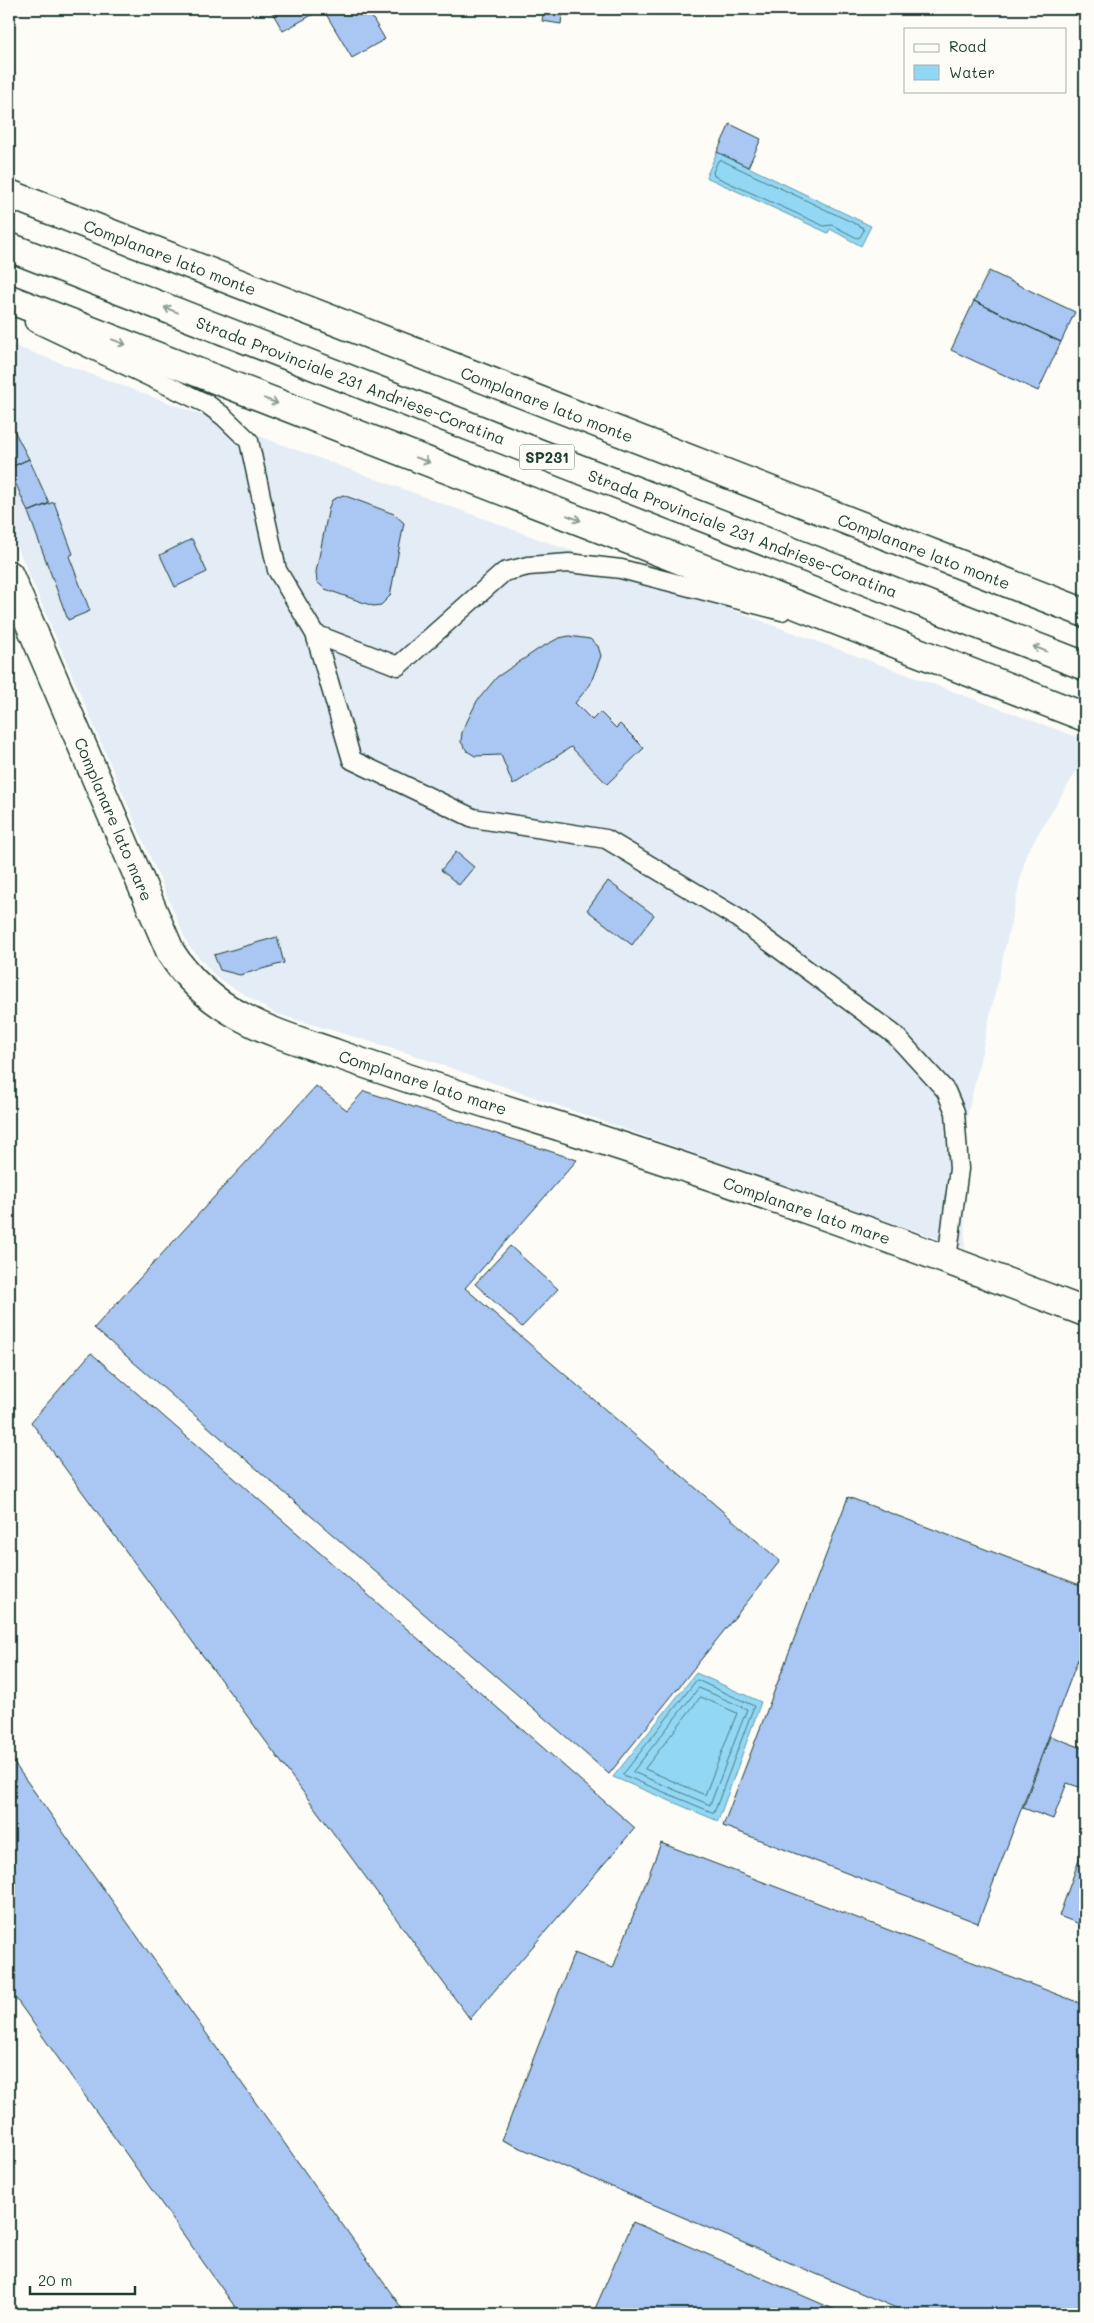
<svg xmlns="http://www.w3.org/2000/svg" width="1094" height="2323" viewBox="0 0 1094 2323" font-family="Mali,sans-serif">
<rect width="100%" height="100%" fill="#fdfcf7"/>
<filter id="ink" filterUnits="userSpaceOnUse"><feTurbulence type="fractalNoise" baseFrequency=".02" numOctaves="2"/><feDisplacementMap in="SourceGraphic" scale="10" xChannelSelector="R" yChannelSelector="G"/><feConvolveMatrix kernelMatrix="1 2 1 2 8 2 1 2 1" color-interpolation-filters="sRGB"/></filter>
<g filter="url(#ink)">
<path fill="#e4ecf6" d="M9,344L1085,740V757L1026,854L963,1136L965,1248L408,1053L274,1013L216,977L188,945L9,528Z"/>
<path fill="#92d7f4" stroke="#6499a7" d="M717,152L871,226L861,246L830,229L828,233L706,177Z
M696,1673L761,1702L718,1821L613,1777Z"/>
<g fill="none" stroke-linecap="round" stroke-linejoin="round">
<path stroke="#4d7b81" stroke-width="1" d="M721,160L862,227L864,230L860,237L857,238L832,225L824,226L714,176L713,172L718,161Z
M697,1680L754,1706L714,1813L623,1775Z
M699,1688L747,1709L710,1805L633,1772Z
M701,1697L737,1713L705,1795L645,1769Z"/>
</g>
<path fill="#aac6f2" stroke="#1f3d34" d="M270,9H323L283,31Z
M323,9H367L385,39L352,58Z
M544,9H563L561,24L542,21Z
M730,124L761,139L748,167L717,152Z
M989,271L1075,312L1061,342L974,301Z
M974,301L1061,342L1038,391L951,350Z
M9,421L29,459L9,468Z
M29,459L49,503L28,512L9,468Z
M343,495L394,514L404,523L390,596L381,605L373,606L325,589L317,582L316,572L329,507L332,500Z
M54,502L73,554L69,556L90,611L68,620L28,512Z
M192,539L207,572L175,587L160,555Z
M569,636L590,639L598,646L601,656L590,685L575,703L592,720L600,712L616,728L620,724L644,748L607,784L571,747L513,785L501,755L475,756L467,751L461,742L462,732L477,701L497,677L540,648L559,638Z
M456,852L474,867L459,885L441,870Z
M608,881L654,915L632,945L587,910Z
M277,937L284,963L240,975L220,970L214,955Z
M316,1086L347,1110L364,1091L577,1160L465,1288L780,1561L609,1774L94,1328Z
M510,1246L558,1289L522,1327L475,1284Z
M91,1353L635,1828L470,2019L31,1422Z
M848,1497L1085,1587V1641L978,1923L723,1826Z
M1050,1736L1085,1749V1789L1067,1783L1053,1819L1023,1808Z
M9,1756L406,2314H240L9,1989Z
M661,1843L1085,2005V2314H910L502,2140L574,1953L613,1968Z
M1085,1843V1926L1059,1916Z
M633,2222L845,2314H597L594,2311Z"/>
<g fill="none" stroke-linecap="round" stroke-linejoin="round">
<defs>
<path id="service" d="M34,322L207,404L223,416L249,441L277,570L315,634L398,666L504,572L528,566L569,563L621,569L782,611
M315,634L352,760L473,818L606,839L736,917L895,1035L946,1091L955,1112L959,1169L947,1259"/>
<path id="tertiary" d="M9,194L1085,613
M9,575L171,953C189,981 215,1003 244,1018C273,1034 306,1043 337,1054C415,1082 495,1106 574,1131C746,1186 916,1247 1085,1312"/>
<path id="trunk" d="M9,247L1085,666
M9,299L1085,717"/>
</defs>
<use href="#service" stroke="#1f3d34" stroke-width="21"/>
<use href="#tertiary" stroke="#1f3d34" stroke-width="31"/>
<use href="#trunk" stroke="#1f3d34" stroke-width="31"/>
<use href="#service" stroke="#fdfcf7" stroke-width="18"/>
<use href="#tertiary" stroke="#fdfcf7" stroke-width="28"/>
<use href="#trunk" stroke="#fdfcf7" stroke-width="28"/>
</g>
<defs><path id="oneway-shaft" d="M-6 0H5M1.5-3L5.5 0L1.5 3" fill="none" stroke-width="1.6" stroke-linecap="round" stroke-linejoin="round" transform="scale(1.25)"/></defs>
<g stroke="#8e9c96">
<use href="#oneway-shaft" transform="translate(171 310) rotate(-159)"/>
<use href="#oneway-shaft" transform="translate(119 342) rotate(21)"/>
<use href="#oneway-shaft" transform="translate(271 401) rotate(21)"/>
<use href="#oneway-shaft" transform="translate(423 460) rotate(21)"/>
<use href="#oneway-shaft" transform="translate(574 518) rotate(21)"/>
<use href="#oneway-shaft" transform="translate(1040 649) rotate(-159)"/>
</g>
</g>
<g text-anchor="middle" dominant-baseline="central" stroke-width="5" stroke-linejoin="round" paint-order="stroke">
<rect fill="#fdfcf7" stroke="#62766e" stroke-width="1" x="519.5" y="444.5" width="55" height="25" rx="4"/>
<g font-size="15" font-weight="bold" fill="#1f3d34">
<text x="547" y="457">SP231</text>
</g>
<g font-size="16" fill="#1f3d34" stroke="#fdfcf7">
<text transform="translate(170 257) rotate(21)">Complanare lato monte</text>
<text transform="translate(351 380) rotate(21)">Strada Provinciale 231 Andriese-Coratina</text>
<text transform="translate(547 404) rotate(21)">Complanare lato monte</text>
<text transform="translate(743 533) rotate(21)">Strada Provinciale 231 Andriese-Coratina</text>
<text transform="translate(924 551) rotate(21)">Complanare lato monte</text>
<text transform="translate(114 819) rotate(67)">Complanare lato mare</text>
<text transform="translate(423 1082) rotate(18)">Complanare lato mare</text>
<text transform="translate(807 1210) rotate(19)">Complanare lato mare</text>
</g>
</g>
<rect width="1094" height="2323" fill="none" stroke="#fdfcf7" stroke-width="30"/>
<rect x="15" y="15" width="1064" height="2293" fill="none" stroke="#1f3d34" stroke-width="2" filter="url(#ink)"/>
<rect x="904" y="28" width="162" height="65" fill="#fdfcf7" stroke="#a4b0a9"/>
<rect x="914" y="44" width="25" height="8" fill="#fdfcf7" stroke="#a4b0a9"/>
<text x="949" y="52" font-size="15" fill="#1f3d34">Road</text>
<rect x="914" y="65" width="25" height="15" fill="#92d7f4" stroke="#a4b0a9"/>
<text x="949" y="78" font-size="15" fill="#1f3d34">Water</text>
<path d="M30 2286v8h105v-8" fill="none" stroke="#1f3d34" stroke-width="2.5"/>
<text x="38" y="2286" font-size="15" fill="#1f3d34" stroke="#fdfcf7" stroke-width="4" paint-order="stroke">20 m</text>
</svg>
